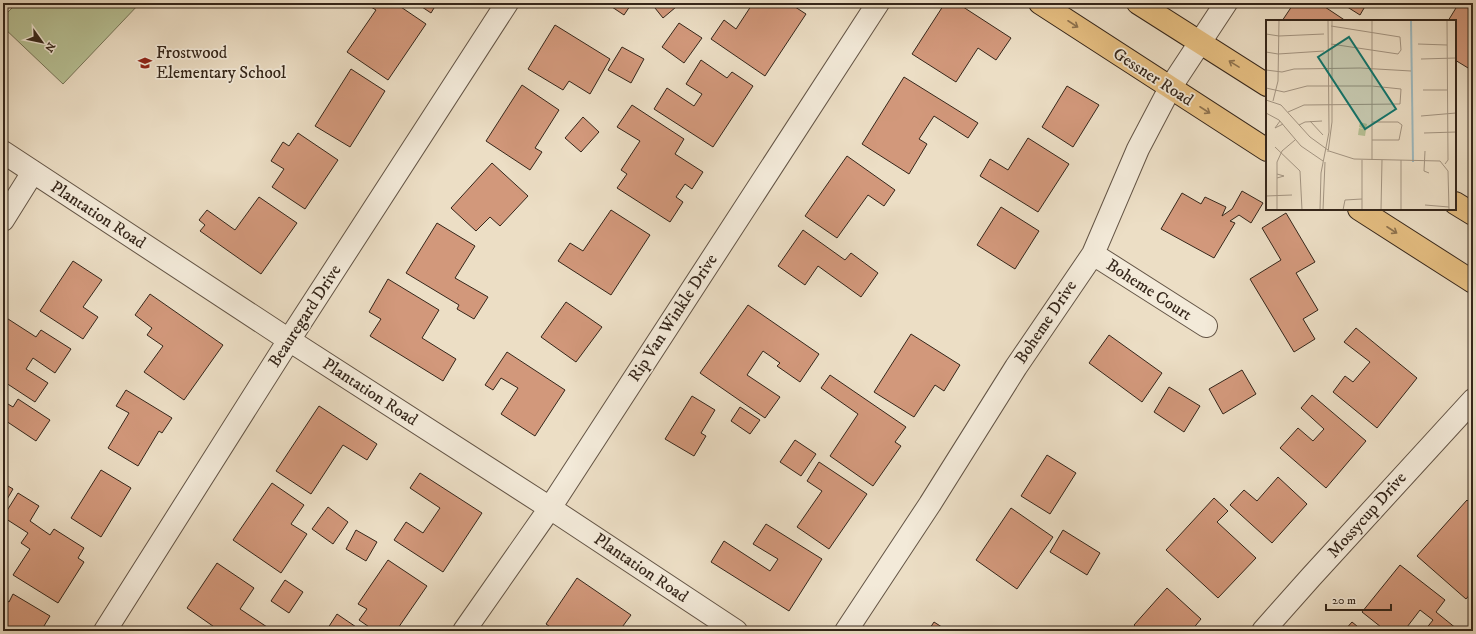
<svg xmlns="http://www.w3.org/2000/svg" width="1476" height="634" viewBox="0 0 1476 634" font-family="'IM FELL DW Pica',serif">
<rect width="100%" height="100%" fill="#ecdec5"/>
<filter id="stains"><feTurbulence type="fractalNoise" baseFrequency=".005" numOctaves="4"/><feColorMatrix values="0 0 0 0 .2 0 0 0 0 .09 0 0 0 0 .02 0 0 0 .5 -.17"/></filter>
<radialGradient id="worn" r=".72"><stop offset=".6" stop-color="#630" stop-opacity="0"/><stop offset="1" stop-color="#630" stop-opacity=".3"/></radialGradient>
<path fill="#b7c195" stroke="#767458" d="M17,3H140L63,84L3,27V17Z"/>
<path fill="#d2987b" stroke="#35261a" d="M367,3H395L426,24L388,80L347,52L376,10L366,4Z
M416,3H437L431,13Z
M606,3H632L624,15Z
M651,3H672L676,7L663,18Z
M753,3H789L806,14L765,76L711,39L724,20L736,29Z
M945,3H957L1011,38L996,60L978,48L956,82L912,54Z
M1294,3H1319L1346,21H1282Z
M1341,3H1367L1360,15Z
M1459,3H1473V71L1455,60V21H1448Z
M679,23L702,38L684,63L662,47Z
M555,25L610,59L590,94L569,81L563,90L528,69Z
M622,47L644,59L631,83L608,70Z
M701,60L727,78L732,72L753,86L713,147L654,109L667,88L694,106L702,94L686,84Z
M351,69L385,91L350,147L315,126Z
M904,77L978,123L968,138L934,116L919,139L927,144L909,174L862,144Z
M522,85L559,110L535,148L542,152L530,170L486,141Z
M1067,86L1099,105L1073,147L1042,127Z
M632,105L684,139L675,154L703,172L692,189L685,184L676,197L683,202L670,222L617,188L627,174L621,170L640,141L617,127Z
M583,117L599,132L581,152L565,138Z
M298,133L338,160L305,209L272,187L284,169L271,161L283,142L289,146Z
M1028,138L1069,164L1038,212L980,176L990,159L1008,170Z
M847,156L895,190L884,206L868,195L837,238L805,216Z
M492,163L528,196L500,226L490,217L476,231L451,208Z
M1242,191L1263,203L1251,223L1239,215L1230,221L1235,223L1214,258L1161,229L1182,193L1201,204L1205,197L1226,207L1222,216L1232,209Z
M259,197L297,223L261,274L200,231L205,225L199,220L207,210L235,230Z
M1001,207L1039,231L1015,269L977,245Z
M611,210L650,235L611,295L558,261L570,243L583,251Z
M1286,213L1315,262L1296,273L1318,310L1303,319L1315,339L1294,352L1250,279L1281,260L1262,228Z
M437,223L475,246L455,278L488,297L474,319L457,309L459,305L406,273Z
M803,230L845,260L851,253L878,273L861,297L818,266L805,285L778,266Z
M73,261L102,280L83,307L98,317L83,339L40,311Z
M388,279L439,310L422,338L456,359L443,381L370,336L381,319L369,312Z
M150,294L223,345L184,400L144,372L163,346L147,335L152,328L135,315Z
M566,302L602,327L576,362L541,337Z
M748,305L819,354L800,382L777,366L780,363L763,351L747,375L780,397L765,418L700,373Z
M5,317L36,337L41,330L71,349L55,373L33,358L26,369L48,383L35,402L3,381V320Z
M1356,328L1417,378L1377,428L1333,392L1345,376L1353,382L1370,362L1344,342Z
M911,334L960,365L944,391L935,385L914,417L874,392Z
M1109,335L1162,373L1142,402L1089,363Z
M507,352L565,390L535,436L501,414L518,388L501,378L493,390L485,385Z
M1242,370L1256,394L1223,414L1209,389Z
M830,375L906,427L895,442L901,446L873,486L830,456L858,414L821,388Z
M1169,387L1200,406L1184,432L1154,412Z
M126,390L172,418L162,433L159,431L138,466L108,448L129,413L116,406Z
M1312,395L1366,441L1326,488L1280,448L1298,428L1313,441L1324,429L1301,408Z
M692,396L715,410L701,433L706,436L694,456L665,439Z
M18,399L50,420L36,441L3,419V401L13,407Z
M319,406L377,444L367,460L343,445L311,494L276,471Z
M740,407L760,420L750,434L731,421Z
M795,440L816,454L801,476L780,462Z
M1047,455L1076,473L1050,514L1021,496Z
M819,462L867,494L829,549L797,527L822,491L807,481Z
M101,470L131,488L101,537L71,518Z
M420,473L482,513L443,572L394,540L406,522L423,533L440,508L410,488Z
M1278,477L1307,504L1272,543L1230,505L1244,490L1257,501Z
M3,483L13,489L3,506Z
M272,483L304,505L291,524L307,534L281,573L233,540Z
M18,493L39,506L30,521L50,535L54,529L84,548L78,558L84,562L58,603L13,575L30,549L21,543L28,533L3,517Z
M1214,498L1228,511L1217,522L1256,558L1218,598L1166,550Z
M1467,500L1473,506V560L1472,561L1473,562V591L1466,599L1417,556Z
M328,507L348,522L333,544L312,529Z
M1011,508L1053,537L1017,589L976,560Z
M766,524L822,559L789,611L711,562L724,541L770,571L778,559L753,544Z
M356,530L377,542L366,561L346,549Z
M1063,530L1100,553L1087,575L1050,552Z
M388,560L427,586L396,631H375L359,620L367,609L358,604Z
M217,563L254,588L240,609L273,631H220L187,608Z
M1400,565L1445,600L1436,612L1457,629L1455,631H1426L1425,630L1433,620L1420,610L1404,631H1386L1362,612Z
M577,578L631,615L620,630L616,627L613,631H556L546,624Z
M285,580L303,592L289,613L271,601Z
M1167,588L1201,619L1191,631H1140L1134,625Z
M13,594L50,616L41,631H3V598L9,602Z
M337,614L362,631H326Z
M934,622L948,631H928Z
M1352,622L1363,631H1344Z"/>
<g fill="none" stroke-linecap="round" stroke-linejoin="round">
<defs>
<path id="minor" d="M3,152L289,340L550,508L736,631
M3,220L33,172
M1093,254L1206,326
M105,631L289,340L507,3
M464,631L550,508L878,3
M846,631L930,504L1016,367L1093,254L1138,149L1170,88L1226,3
M1263,631L1311,577L1473,400"/>
<path id="major" d="M1040,3L1267,150
M1138,3L1267,85
M1455,203L1473,214
M1359,209L1473,282"/>
</defs>
<use href="#minor" stroke="#635445" stroke-width="24"/>
<use href="#major" stroke="#35261a" stroke-width="24"/>
<use href="#minor" stroke="#f3ead9" stroke-width="22"/>
<use href="#major" stroke="#e6bf82" stroke-width="22"/>
</g>
<defs><path id="oneway-shaft" d="M-6 0H5M1.5-3L5.5 0L1.5 3" fill="none" stroke-width="1.6" stroke-linecap="round" stroke-linejoin="round"/></defs>
<g stroke="#8e724e">
<use href="#oneway-shaft" transform="translate(1073 24) rotate(33)"/>
<use href="#oneway-shaft" transform="translate(1234 64) rotate(-148)"/>
<use href="#oneway-shaft" transform="translate(1205 110) rotate(33)"/>
<use href="#oneway-shaft" transform="translate(1392 230) rotate(33)"/>
</g>
<defs>
<symbol id="school-bare" viewBox="-9 -9 18 18"><path d="M0-5L7-2L0 1L-7-2ZM-4 1L0 2.5L4 1V4Q0 6-4 4Z" fill="#8f2418" stroke="#f3ead9" stroke-width="2.5" paint-order="stroke"/></symbol>
</defs>
<g fill-rule="evenodd">
<use href="#school-bare" x="135" y="53" width="20" height="20"/>
</g>
<g text-anchor="middle" dominant-baseline="central" stroke-width="3.5" stroke-linejoin="round" paint-order="stroke">
<g font-size="17" fill="#35261a" stroke="#f3ead9" text-anchor="start">
<text x="156" y="53">Frostwood<tspan x="156" dy="20">Elementary School</tspan></text>
</g>
<g font-size="17" fill="#35261a" stroke="#f3ead9">
<text transform="translate(1153 77) rotate(33)">Gessner Road</text>
<text transform="translate(98 215) rotate(33)">Plantation Road</text>
<text transform="translate(1149 290) rotate(33)">Boheme Court</text>
<text transform="translate(305 316) rotate(-57)">Beauregard Drive</text>
<text transform="translate(673 318) rotate(-57)">Rip Van Winkle Drive</text>
<text transform="translate(1046 322) rotate(-56)">Boheme Drive</text>
<text transform="translate(370 392) rotate(33)">Plantation Road</text>
<text transform="translate(1367 515) rotate(-48)">Mossycup Drive</text>
<text transform="translate(641 568) rotate(34)">Plantation Road</text>
</g>
</g>
<g transform="translate(1266 20)">
<rect width="190" height="190" fill="#ecdec5"/>
<path d="M94,102L101,104L99,116L92,115L93,108L98,109L93,107Z" fill="#b7c195"/>
<path fill="none" stroke="#9db9bf" stroke-width="2" d="M145,0L147,142"/>
<path fill="none" stroke="#a39481" stroke-width="1" d="M106,0V140M0,14L13,16L58,14M65,24L132,34L135,30L134,17L65,6M152,24L181,25M0,32L12,34L58,31M155,39L190,38M0,50L16,52L28,49L94,48L145,51M0,68L18,72L41,66H106L135,69L134,84L38,85L22,92M157,70H182M0,80L15,85L44,117L62,130M7,81L12,61L13,0M0,93L13,100L35,126L57,141M155,96L190,93M14,101L9,108L17,104M44,101L57,115M106,102H132L136,105L133,120H106M33,105L39,102L56,101M158,113L190,112M9,127L34,151L36,190M63,131L88,139L174,141L182,151L183,190M159,131L158,151L163,153M62,132L66,102V0M96,140V190M179,144L182,140L181,0M11,154L18,156L11,158M0,176L26,175M159,185L183,187M11,190V142L16,131L29,120M54,190L55,153L63,112L62,0M57,190L59,142M77,190L79,180L96,179M115,190L116,140M135,190V140"/>
<path fill="#0f766e" fill-opacity="0.15" stroke="#0f766e" stroke-width="2" d="M83,17L130,89L99,109L52,37Z"/>
<rect width="190" height="190" fill="none" stroke="#35261a" stroke-width="2"/>
</g>
<rect width="1476" height="634" fill="none" stroke="#ecdec5" stroke-width="16"/>
<rect x="4" y="4" width="1468" height="626" fill="none" stroke="#35261a" stroke-width="2"/>
<rect x="8" y="8" width="1460" height="618" fill="none" stroke="#35261a"/>
<g transform="translate(42 42) rotate(123)" stroke="#f3ead9" stroke-width="3" paint-order="stroke">
<path d="M0-3L7 15L0 10L-7 15Z" fill="#35261a"/>
<text y="-6" font-size="11" font-weight="bold" text-anchor="middle" fill="#35261a">N</text>
</g>
<path d="M1326 604v6h65v-6" fill="none" stroke="#35261a" stroke-width="2"/>
<text x="1332" y="604" font-size="12" fill="#35261a" stroke="#f3ead9" stroke-width="3" paint-order="stroke">20 m</text>
<rect width="100%" height="100%" filter="url(#stains)"/>
<rect width="100%" height="100%" fill="url(#worn)"/>
</svg>
